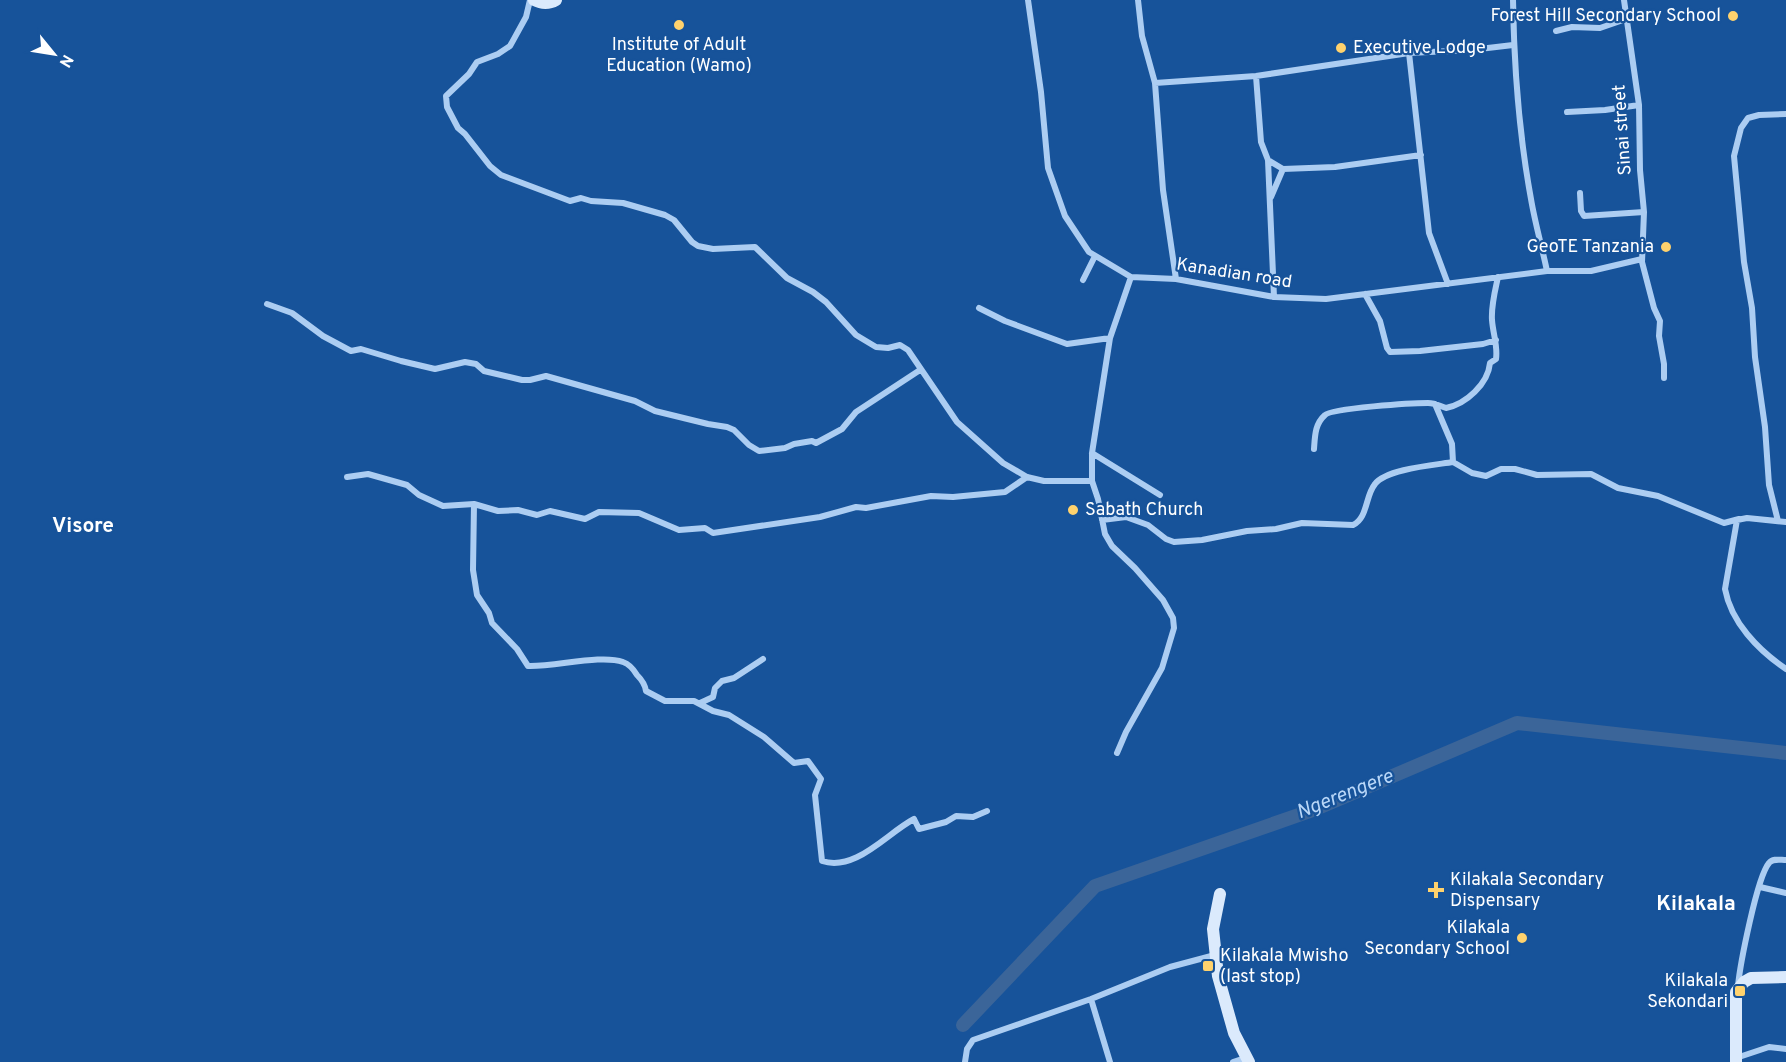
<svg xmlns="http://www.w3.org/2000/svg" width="1786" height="1062" viewBox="0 0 1786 1062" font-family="Overpass,sans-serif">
<rect width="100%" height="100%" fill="#17539a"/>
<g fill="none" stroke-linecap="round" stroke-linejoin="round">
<path stroke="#3b6599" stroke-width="14" d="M963,1025L1095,886L1313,810L1517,723L1786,753"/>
<path stroke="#accdf2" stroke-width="6" d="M530,0L526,17L510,46L498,54L477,62L469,74L446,96L447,107L458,128L465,134L490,166L501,175L570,201L581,198L591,201L623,203L665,215L674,220L692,242L698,246L713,249L755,247L787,278L813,292L826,302L856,335L876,347L888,348L900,345L908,350L957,422L1003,463L1027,477L1044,481H1092
M1028,0L1041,92L1048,168L1065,216L1089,252L1131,277L1176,279L1274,297L1326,299L1547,271H1591L1642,259
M1138,0L1142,36L1155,83L1163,190L1176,279
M1513,0C1514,66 1519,134 1531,199C1535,223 1542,247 1547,271
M1624,0L1639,105L1640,170L1644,212L1642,262L1654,308L1660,321L1659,336L1664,364V378
M1556,31L1572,27L1600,28L1626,19
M1409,53L1429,233L1448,284
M1256,76L1261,142L1268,160L1274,297
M1155,83L1256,76L1409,53L1471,50L1513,45
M1567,112L1605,110L1639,105
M1268,160L1283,169
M1580,193L1581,211L1584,216L1644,212
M1271,197L1283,169L1335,167L1421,155
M1083,280L1095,256
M1365,294L1380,321L1387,348L1390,352L1420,351L1483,344L1496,340
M267,304L292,313L323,336L351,351L361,349L401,361L435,369L465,362L476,364L484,371L522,380H530L546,376L635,401L655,411L708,424L727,427L734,430L749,445L759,451L785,448L794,444L812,441L816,443L842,429L856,412L920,370
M979,308L1005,321L1067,344L1110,338
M1435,404L1452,444L1453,462L1472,473L1486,476L1501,469H1515L1537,475L1591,474L1618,488L1658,496L1724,523L1739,519
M1314,449C1315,435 1315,424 1325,415C1332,408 1413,403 1428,403C1435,403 1440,406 1446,408C1466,404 1488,384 1490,363L1496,359C1498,346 1493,334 1492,320C1491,306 1495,291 1498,277
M1092,453L1160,495
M347,477L368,474L407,485L419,495L443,506L474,504L498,511L518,510L537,515L550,511L585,519L599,512L639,513L679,530L705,528L713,533L820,517L856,507L866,508L931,496L953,497L1005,492L1027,477
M474,504L473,570L477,595L489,613L492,623L517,649L528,666C555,667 601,654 623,662C629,664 634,670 637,675C642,680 645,684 646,691L665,701H694L713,711L729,715L764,737L794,763L808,761L821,779L815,795L822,861C856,872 887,833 914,819L919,829L946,822L956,816L973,817L987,811
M1102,520L1126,517L1148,525L1166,539L1174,542L1202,540L1247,531L1276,529L1302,523L1353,525C1368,518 1365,496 1375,484C1386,469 1435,465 1453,462
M1778,521L1769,485L1765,427L1755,357L1752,308L1744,262L1734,156L1741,128L1748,118L1759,115L1786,114
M1786,522L1747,518L1737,520L1725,589C1731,622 1758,650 1786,669
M700,703L713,697L715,688L722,681L734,678L763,659
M1117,753L1126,732L1162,668L1174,628L1173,618L1163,600L1135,568L1112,546L1105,534L1098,499L1092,481V453L1110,338L1131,277
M1760,887L1786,893
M1738,986C1740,965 1757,877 1769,863C1773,858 1780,860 1786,860
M1091,999L1110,1062
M1736,1058L1769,1047L1786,1049
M965,1062L967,1049L973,1040L1091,999L1170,967L1215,955
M1233,1062L1245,1058"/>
<path stroke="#dbeafc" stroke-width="12" d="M534,0C542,4 549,4 556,0
M1220,894L1213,929L1218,976L1234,1033L1249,1062
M1736,1062V992L1744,982L1751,978L1786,977"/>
</g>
<g fill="#ffd26d" stroke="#17539a" stroke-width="2">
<circle cx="1733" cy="16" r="6"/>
<circle cx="679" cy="25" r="6"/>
<circle cx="1341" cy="48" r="6"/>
<circle cx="1666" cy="247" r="6"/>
<circle cx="1073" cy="510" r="6"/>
<path d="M1433 881h6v6h6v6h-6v6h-6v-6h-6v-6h6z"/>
<circle cx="1522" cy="938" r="6"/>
<rect x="1202" y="960" width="12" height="12" rx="3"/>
<rect x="1734" y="985" width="12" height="12" rx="3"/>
</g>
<g text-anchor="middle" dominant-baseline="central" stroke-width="4.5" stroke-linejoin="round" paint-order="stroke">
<g font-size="18" fill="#fff" stroke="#17539a" text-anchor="end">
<text x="1721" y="16">Forest Hill Secondary School</text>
<text x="679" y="45" text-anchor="middle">Institute of Adult<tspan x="679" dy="21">Education (Wamo)</tspan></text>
<text x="1353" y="48" text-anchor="start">Executive Lodge</text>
<text x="1654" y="247">GeoTE Tanzania</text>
<text x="1085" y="510" text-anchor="start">Sabath Church</text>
<text x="1450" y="880" text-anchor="start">Kilakala Secondary<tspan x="1450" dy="21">Dispensary</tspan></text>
<text x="1510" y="928">Kilakala<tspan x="1510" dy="21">Secondary School</tspan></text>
<text x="1220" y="956" text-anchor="start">Kilakala Mwisho<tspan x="1220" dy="21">(last stop)</tspan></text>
<text x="1728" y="981">Kilakala<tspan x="1728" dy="21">Sekondari</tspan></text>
</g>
<g font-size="18" fill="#fff" stroke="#17539a">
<text transform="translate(1623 130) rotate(-94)">Sinai street</text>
<text transform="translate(1234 274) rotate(9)">Kanadian road</text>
</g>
<g font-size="20" font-style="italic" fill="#b9d7f8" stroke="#17539a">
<text transform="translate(1345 795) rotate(-22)">Ngerengere</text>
</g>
<g font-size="21" font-weight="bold" fill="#fff" stroke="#17539a">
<text x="83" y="526">Visore</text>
<text x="1696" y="904">Kilakala</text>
</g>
</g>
<g transform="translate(54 54) rotate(120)" stroke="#17539a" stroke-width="4.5" paint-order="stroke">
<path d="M0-4.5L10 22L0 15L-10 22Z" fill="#ffffff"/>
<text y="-9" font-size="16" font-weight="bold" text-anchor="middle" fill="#ffffff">N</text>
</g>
</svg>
